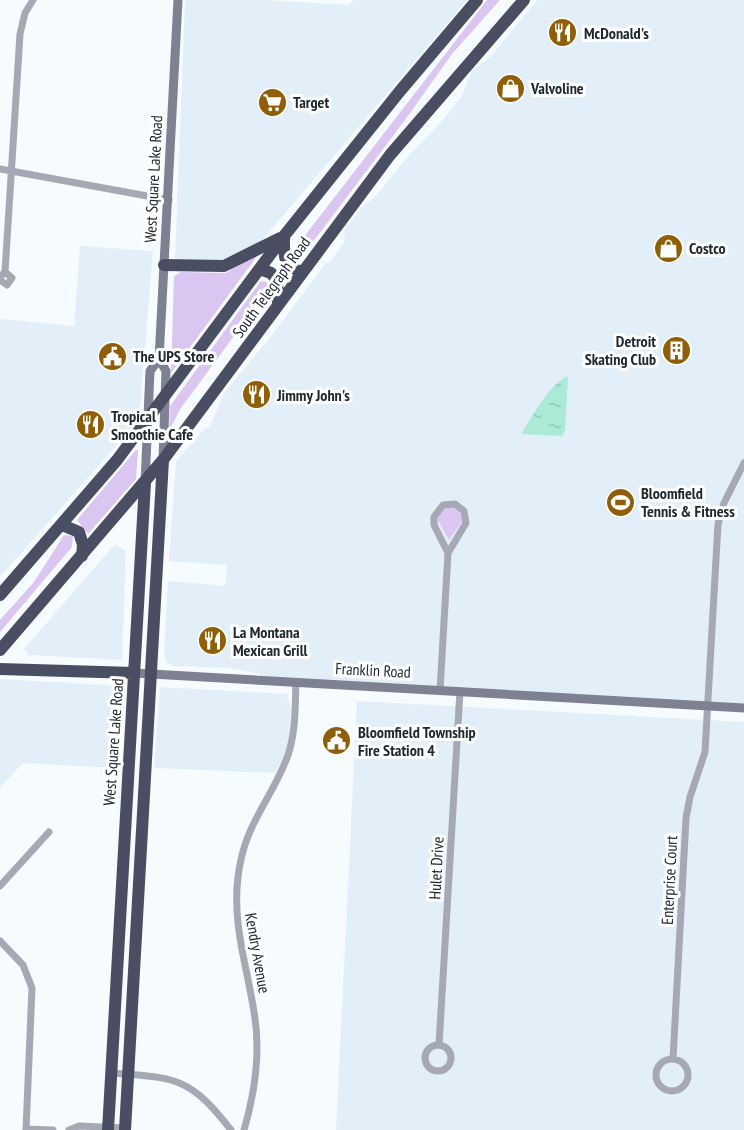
<svg xmlns="http://www.w3.org/2000/svg" width="744" height="1130" viewBox="0 0 744 1130" font-family="'PT Sans Narrow',sans-serif">
<defs>
<pattern id="water-ripples" width="26" height="14" patternUnits="userSpaceOnUse" patternTransform="scale(1.5)"><rect width="26" height="14" fill="#abead6"/><path d="M2 4q2-2 4 0t4 0M15 11q2-2 4 0t4 0" fill="none" stroke="#93c9b8"/></pattern>
</defs>
<rect width="100%" height="100%" fill="#f6fbfe"/>
<path fill="#e3eff8" d="M185,0H264L349,5L353,0H467L264,238L241,256L218,263L175,260Z
M537,0H744V706L260,679V674L230,668L174,666L166,661L164,650L168,581L225,586L227,565L169,561L176,461L205,428L210,427L224,393L273,334L325,264L330,262L345,241L344,231L362,207L375,197L409,155L436,128L462,96L472,71L491,56Z
M80,246L153,251L139,420L0,577V319L74,326Z
M115,544L126,551L122,660L29,655L24,649Z
M0,679L122,686L116,768L23,763L0,788Z
M160,687L287,694L291,709L289,737L284,757L275,773L154,768Z
M357,701L744,722V1130H336Z"/>
<path fill="#dbc6f1" d="M487,0H500L452,54L408,116L300,259L294,260L293,251L296,247Z
M258,252L255,259L171,373L174,276L181,272L226,273Z
M261,281L267,282V291L181,408L169,430L170,406Z
M136,450H138L136,479L88,534L77,520Z
M451,507L459,511L463,520L449,540L437,519L444,509Z
M64,535L73,536L72,547L0,632V620L34,582Z"/>
<path fill="url(#water-ripples)" d="M568,376L565,431L562,436L521,434C532,417 549,384 568,376Z"/>
<g fill="none" stroke-linecap="round" stroke-linejoin="round">
<path stroke="#a6a8b3" stroke-width="7" d="M0,169L169,200
M5,272L20,34L25,13L33,0
M0,277L5,272L12,278L7,285L0,280
M455,504L464,511L466,523L448,553L434,525V517L443,505Z
M440,690L448,553
M0,886L49,832
M0,941L23,965L32,988L26,1130
M439,1045L460,691
M425 1058a13 13 0 1 1 26 0a13 13 0 1 1-26 0Z
M673,1059L686,818L690,797L705,752L718,524L724,503L744,463
M656 1075a16 16 0 1 1 32 0a16 16 0 1 1-32 0Z
M111,1073C176,1078 189,1076 231,1130
M26,1129L53,1130
M69,1130L79,1126L125,1128
M244,1130C255,1092 261,1051 254,1012C247,966 232,924 238,877C244,823 272,800 288,755C296,731 295,707 296,682"/>
<path stroke="#7d8191" stroke-width="9" d="M163,460L166,371L159,359L178,0
M145,483L150,371L159,359
M134,673L744,708"/>
<path stroke="#494e63" stroke-width="12" d="M284,236C284,254 282,266 302,272
M164,265L224,266L280,238
M260,269L271,273L277,280L278,305
M62,525L79,532L83,545L82,556
M0,595L117,460L284,236L400,91L477,0
M0,650L163,460L390,155L524,0
M0,669L134,673
M108,1130L145,483
M125,1130L163,460"/>
</g>
<defs>
<symbol id="restaurant-disc" viewBox="-11 -11 22 22"><circle r="9.5" fill="#8e5e08" stroke="#fff"/><path d="M-5-6h1v4h1v-4h1v4h1v-4h1v5L-1.5 .5V6h-2V.5L-5-1ZM5-6V6H3V1.5H1.5Q1.5-4 5-6Z" fill="#fff"/></symbol>
<symbol id="shop-disc" viewBox="-11 -11 22 22"><circle r="9.5" fill="#8e5e08" stroke="#fff"/><path d="M-5-2.5h2.3a2.7 3.5 0 0 1 5.4 0H5L5.5 6h-11ZM-1.5-2.5h3a1.5 2.3 0 0 0-3 0Z" fill="#fff"/></symbol>
<symbol id="supermarket-disc" viewBox="-11 -11 22 22"><circle r="9.5" fill="#8e5e08" stroke="#fff"/><path d="M-6-5.5h2.5l.6 2H6L4.5 2H-2.5L-4.4-4H-6ZM-1.5 3.2a1.3 1.3 0 1 0 .1 0ZM3 3.2a1.3 1.3 0 1 0 .1 0Z" fill="#fff"/></symbol>
<symbol id="building-disc" viewBox="-11 -11 22 22"><circle r="9.5" fill="#8e5e08" stroke="#fff"/><path d="M-4-6H4V6H1V3H-1V6H-4ZM-2.5-4.3h1.7v1.8h-1.7ZM.8-4.3h1.7v1.8H.8ZM-2.5-1h1.7V.8h-1.7ZM.8-1h1.7V.8H.8Z" fill="#fff"/></symbol>
<symbol id="civic-disc" viewBox="-11 -11 22 22"><circle r="9.5" fill="#8e5e08" stroke="#fff"/><path d="M-.6-6.5H3V-4.5H.6V-3L4-1V1h2V6H-6V1h2V-1L-.6-3ZM-1.2 2.5V6h2.4V2.5Z" fill="#fff"/></symbol>
<symbol id="stadium-disc" viewBox="-11 -11 22 22"><circle r="9.5" fill="#8e5e08" stroke="#fff"/><path d="M0-5a6.5 5 0 1 0 0 10a6.5 5 0 1 0 0-10ZM-3.5-1.8h7v3.6h-7Z" fill="#fff"/></symbol>
</defs>
<g fill-rule="evenodd">
<use href="#restaurant-disc" x="546" y="16" width="33" height="33"/>
<use href="#shop-disc" x="494" y="72" width="33" height="33"/>
<use href="#supermarket-disc" x="256" y="86" width="33" height="33"/>
<use href="#shop-disc" x="652" y="232" width="33" height="33"/>
<use href="#building-disc" x="660" y="334" width="33" height="33"/>
<use href="#civic-disc" x="96" y="340" width="33" height="33"/>
<use href="#restaurant-disc" x="240" y="378" width="33" height="33"/>
<use href="#restaurant-disc" x="74" y="408" width="33" height="33"/>
<use href="#stadium-disc" x="604" y="486" width="33" height="33"/>
<use href="#restaurant-disc" x="196" y="624" width="33" height="33"/>
<use href="#civic-disc" x="320" y="724" width="33" height="33"/>
</g>
<g text-anchor="middle" dominant-baseline="central" stroke-width="6" stroke-linejoin="round" paint-order="stroke">
<g font-size="16" font-weight="bold" fill="#20292f" stroke="#fff" text-anchor="start">
<text x="584" y="33">McDonald's</text>
<text x="531" y="88">Valvoline</text>
<text x="293" y="102">Target</text>
<text x="689" y="248">Costco</text>
<text x="656" y="341" text-anchor="end">Detroit<tspan x="656" dy="18">Skating Club</tspan></text>
<text x="133" y="356">The UPS Store</text>
<text x="277" y="395">Jimmy John's</text>
<text x="111" y="416">Tropical<tspan x="111" dy="18">Smoothie Cafe</tspan></text>
<text x="641" y="493">Bloomfield<tspan x="641" dy="18">Tennis &amp; Fitness</tspan></text>
<text x="233" y="632">La Montana<tspan x="233" dy="18">Mexican Grill</tspan></text>
<text x="358" y="732">Bloomfield Township<tspan x="358" dy="18">Fire Station 4</tspan></text>
</g>
<g font-size="16" fill="#20292f" stroke="#fff">
<text transform="translate(153 179) rotate(-87)">West Square Lake Road</text>
<text transform="translate(271 287) rotate(-54)">South Telegraph Road</text>
<text transform="translate(373 670) rotate(3)">Franklin Road</text>
<text transform="translate(113 742) rotate(-86)">West Square Lake Road</text>
<text transform="translate(436 868) rotate(-87)">Hulet Drive</text>
<text transform="translate(669 880) rotate(-87)">Enterprise Court</text>
<text transform="translate(258 953) rotate(80)">Kendry Avenue</text>
</g>
</g>
</svg>
